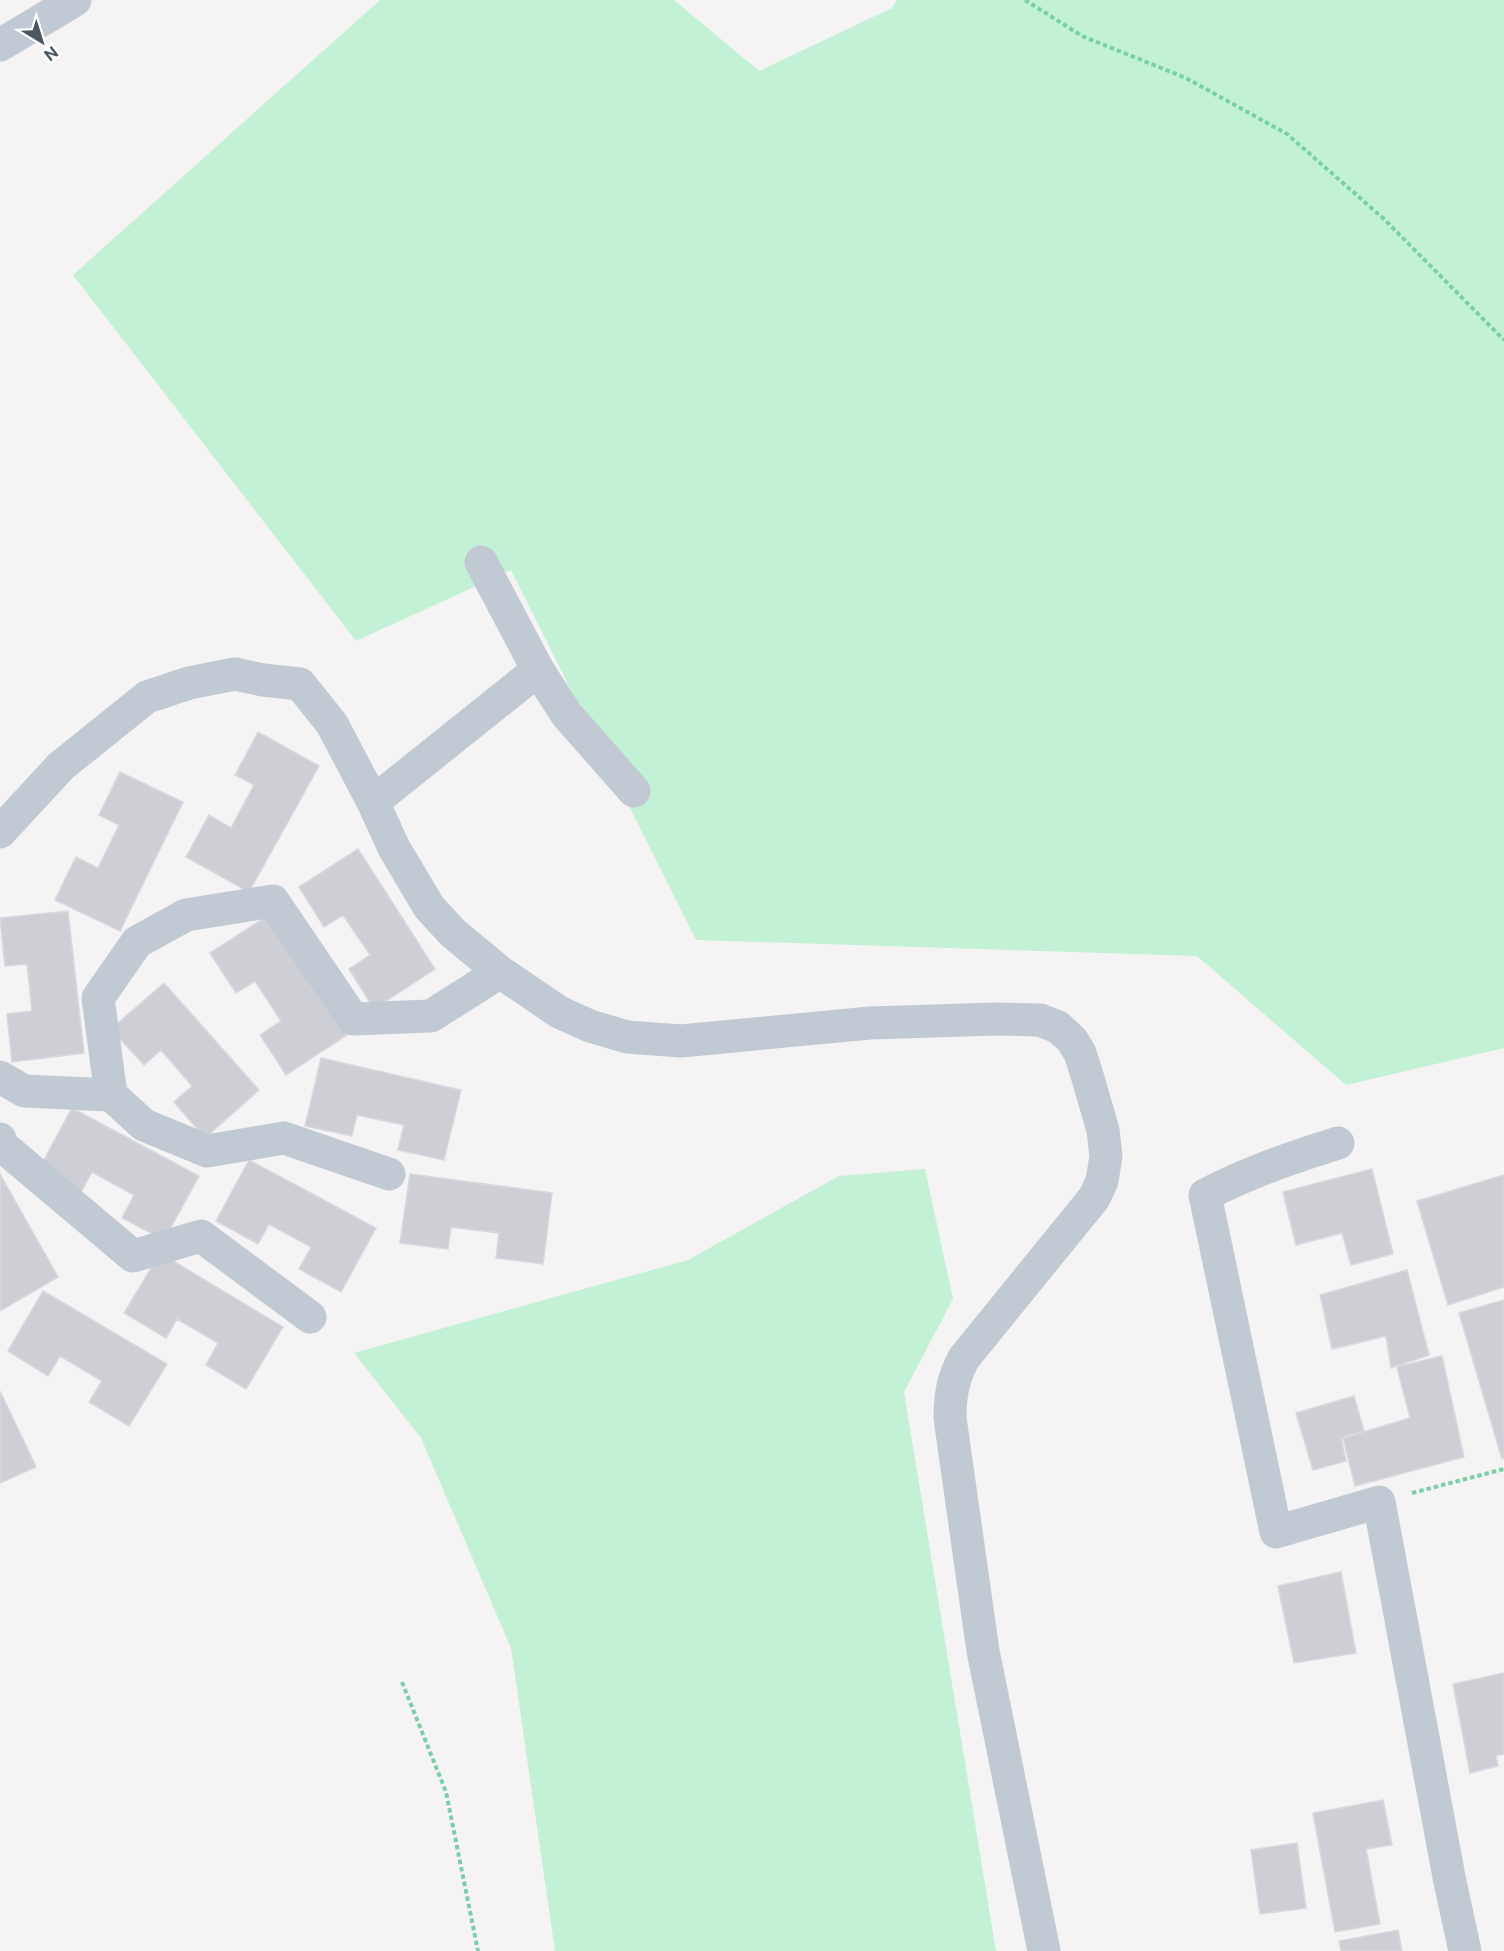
<svg xmlns="http://www.w3.org/2000/svg" width="1504" height="1951" viewBox="0 0 1504 1951" font-family="'Public Sans',sans-serif">
<rect width="100%" height="100%" fill="#f5f3f3"/>
<path fill="#c3f1d5" d="M380,0H674L759,71L892,8L897,0H1504V1048L1346,1085L1197,956L696,940L511,570L356,641L73,275Z
M925,1169L953,1299L904,1392L996,1951H555L511,1648L421,1438L354,1353L688,1260L839,1176Z"/>
<path fill="#cdcfd5" stroke="#d7d9de" stroke-width="1.5" d="M258,732L319,766L249,892L186,857L209,815L231,828L254,785L235,775Z
M120,772L183,802L120,931L55,900L76,857L98,868L119,825L99,815Z
M358,849L435,969L374,1009L349,969L370,955L343,915L324,927L299,887Z
M68,911L84,1053L12,1062L7,1014L32,1011L27,964L5,966L0,918Z
M269,915L347,1035L286,1075L260,1035L281,1021L255,981L236,993L210,953Z
M164,983L259,1090L205,1138L174,1102L192,1086L161,1050L144,1065L111,1029Z
M321,1058L461,1090L444,1160L398,1150L404,1125L357,1115L352,1136L305,1126Z
M72,1108L199,1176L164,1240L122,1218L134,1195L92,1172L81,1192L39,1169Z
M249,1160L376,1228L341,1292L299,1269L311,1247L269,1224L258,1244L216,1221Z
M1372,1169L1393,1254L1351,1265L1342,1233L1296,1245L1283,1192Z
M0,1174L58,1277L0,1311Z
M410,1174L552,1193L543,1264L496,1258L499,1233L451,1227L448,1249L400,1243Z
M1504,1175V1287L1448,1305L1417,1201Z
M160,1253L283,1327L246,1389L206,1365L218,1343L177,1319L166,1338L124,1313Z
M1407,1270L1429,1355L1391,1368L1386,1336L1332,1349L1320,1295Z
M43,1291L167,1364L129,1426L89,1402L102,1381L60,1356L48,1376L8,1351Z
M1504,1300V1458L1502,1459L1459,1313Z
M1442,1356L1464,1457L1355,1486L1343,1438L1410,1418L1397,1367Z
M0,1391L36,1467L0,1483Z
M1354,1396L1364,1431L1341,1438L1346,1461L1313,1470L1296,1413Z
M1341,1572L1356,1653L1294,1663L1278,1586Z
M1504,1673V1754L1496,1756L1498,1766L1470,1773L1453,1684Z
M1383,1800L1392,1845L1366,1849L1380,1924L1335,1932L1313,1813Z
M1297,1843L1306,1908L1260,1914L1251,1850Z
M1398,1930L1402,1951H1341L1339,1941Z"/>
<g fill="none" stroke-linecap="round" stroke-linejoin="round">
<path stroke="#7ad0a6" stroke-width="4" stroke-dasharray="4.5 3" stroke-linecap="butt" d="M1025,0L1082,36L1186,78L1287,134L1384,219L1504,340
M1412,1493L1504,1469
M402,1682L446,1792L478,1951"/>
<path stroke="#c1cad2" stroke-width="33" d="M0,45L75,0
M481,562L538,670L567,715L634,791
M373,802L538,670
M0,832L61,766L147,697L189,683L235,674L263,680L300,684L332,724L373,802L394,848L429,907L453,933L500,972L559,1012L590,1026L627,1037L681,1041L870,1023L996,1019L1040,1020L1058,1027L1072,1040L1080,1053L1087,1075L1103,1130L1106,1156L1102,1181L1094,1198L964,1358C953,1378 950,1395 950,1418L983,1651L1044,1951
M0,1077L24,1091L111,1095L144,1125L207,1151L284,1138L389,1174
M111,1095L98,998L137,942L186,915L273,901L353,1019L431,1016L500,972
M0,1139L1,1145L133,1256L201,1236L310,1317
M1338,1143C1290,1158 1250,1172 1205,1195L1276,1532L1379,1502L1450,1882L1465,1951"/>
</g>
<g transform="translate(42 42) rotate(142)" stroke="#ffffff" stroke-width="4.5" paint-order="stroke">
<path d="M0-4.5L10 22L0 15L-10 22Z" fill="#4a5661"/>
<text y="-9" font-size="16" font-weight="bold" text-anchor="middle" fill="#4a5661">N</text>
</g>
</svg>
